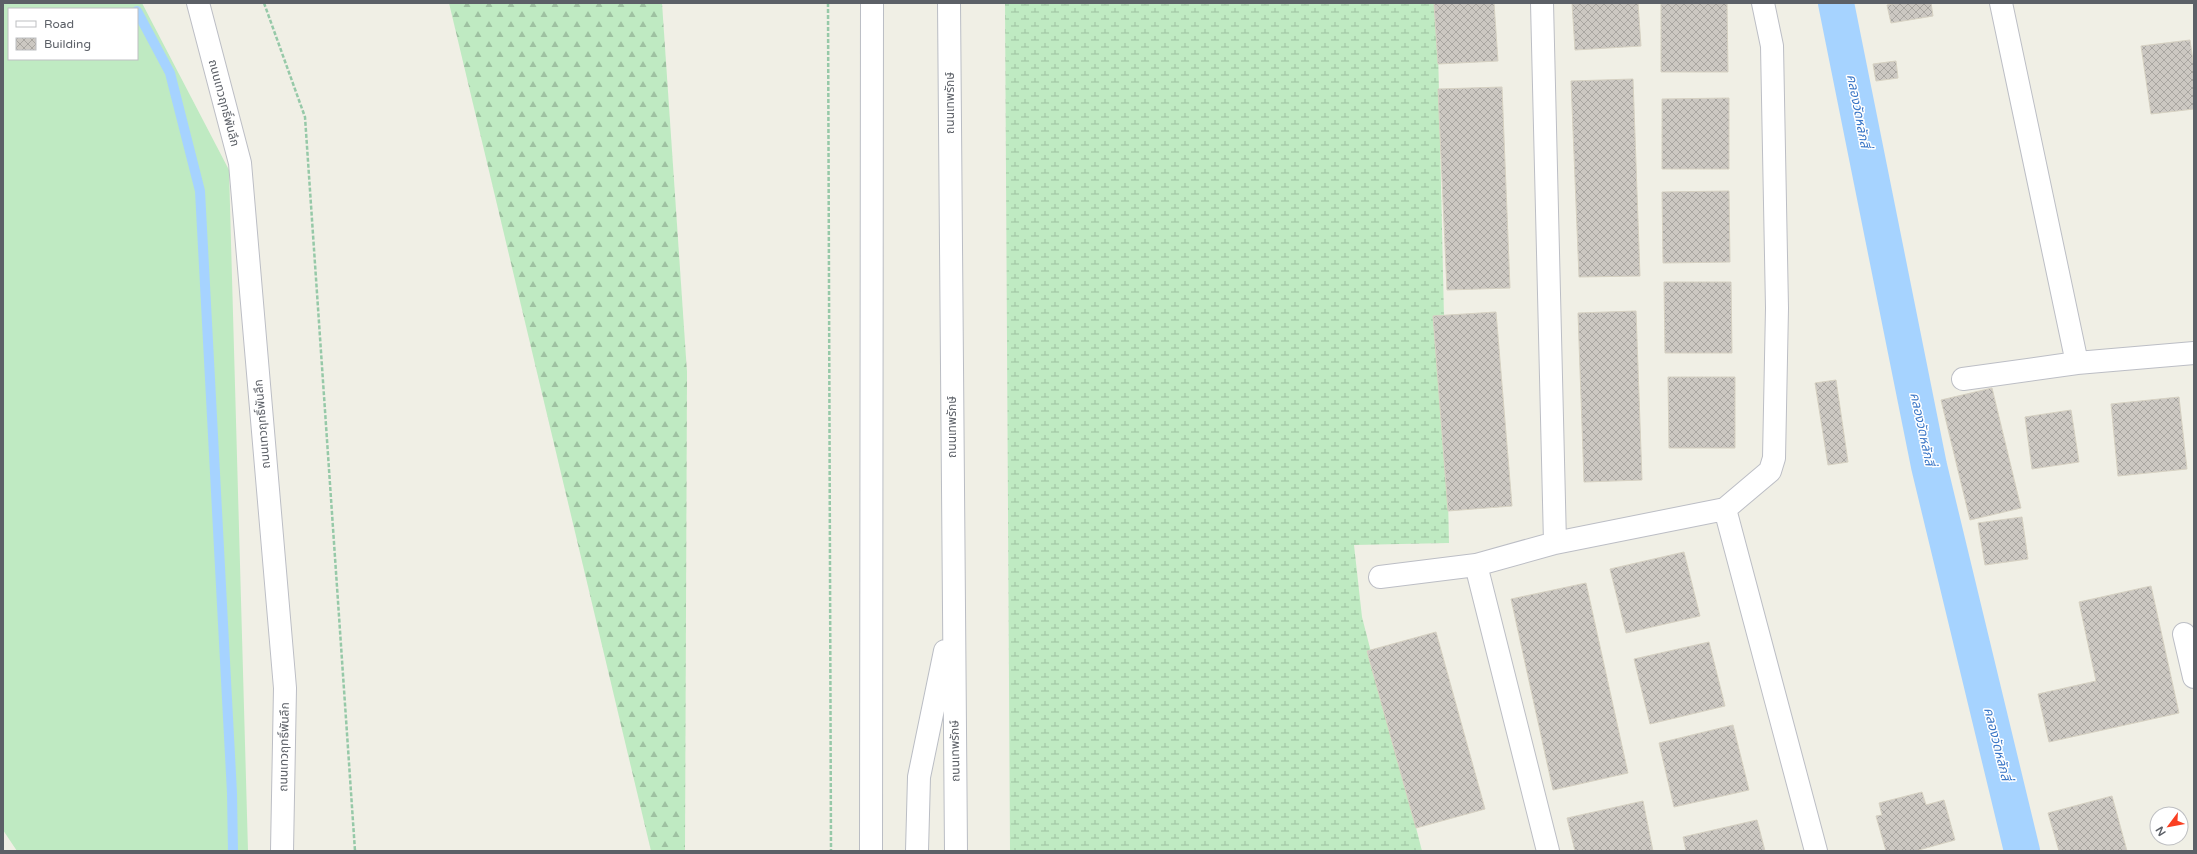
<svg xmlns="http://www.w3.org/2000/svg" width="2197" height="854" viewBox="0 0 2197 854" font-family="'Varela Round','Noto Sans Thai',sans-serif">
<defs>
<pattern id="forest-firs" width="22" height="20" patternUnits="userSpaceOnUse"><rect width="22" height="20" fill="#bfeac2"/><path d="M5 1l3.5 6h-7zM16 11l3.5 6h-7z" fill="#9ec1a1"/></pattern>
<pattern id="wetland-marsh" width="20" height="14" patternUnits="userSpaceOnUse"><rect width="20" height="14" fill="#bfeac2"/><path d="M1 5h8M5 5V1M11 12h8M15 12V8" fill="none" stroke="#9ec1a1"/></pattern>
<pattern id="building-cross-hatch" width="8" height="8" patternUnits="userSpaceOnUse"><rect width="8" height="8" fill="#ccc8c2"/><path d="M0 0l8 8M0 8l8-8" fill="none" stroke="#a9a6a1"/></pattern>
</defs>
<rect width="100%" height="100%" fill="#f0efe5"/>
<path fill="#bfeac2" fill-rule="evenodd" d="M3,3H142L229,170L248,851H17L3,830ZM9,9H137V59H9Z"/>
<path fill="url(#forest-firs)" d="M449,3H662L687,372L685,851H651Z"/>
<path fill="url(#wetland-marsh)" d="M1005,3H1437L1449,543L1354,545L1362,617L1422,851H1010Z"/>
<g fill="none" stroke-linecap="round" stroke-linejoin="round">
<path stroke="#a6d3ff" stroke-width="10" d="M137,11L170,73L200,191L232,793L233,851"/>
<path stroke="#a6d3ff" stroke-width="36" d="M1836,3L1929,466L2022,851"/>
</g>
<path fill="url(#building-cross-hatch)" stroke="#d6d1c2" d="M1434,3H1494L1498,61L1438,64Z
M1572,3H1638L1641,46L1575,50Z
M1661,3H1727L1728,72H1661Z
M1899,3H1931L1933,16L1891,23L1887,5Z
M2190,40L2194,68V109L2151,114L2141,46Z
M1896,61L1898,78L1876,81L1873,64Z
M1633,79L1640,276L1579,277L1571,81Z
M1502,87L1510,288L1447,290L1438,89Z
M1729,98V169H1662V99Z
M1729,191L1730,262L1663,263L1662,192Z
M1664,282H1731L1732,353H1665Z
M1636,311L1642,480L1584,482L1578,313Z
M1496,312L1512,506L1448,511L1433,316Z
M1668,377H1735V448H1669Z
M1836,380L1848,462L1828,465L1815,383Z
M1992,388L2021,508L1970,520L1941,400Z
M2179,397L2187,469L2118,476L2111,404Z
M2071,410L2079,462L2032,469L2025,417Z
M2022,517L2028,559L1985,565L1978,523Z
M1684,552L1700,616L1626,633L1610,569Z
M1586,583L1628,773L1553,790L1511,599Z
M2151,586L2179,713L2049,742L2038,694L2096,681L2079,602Z
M1436,632L1485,809L1416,828L1367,651Z
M1709,642L1725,706L1650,724L1634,659Z
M1733,725L1749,790L1674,807L1659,743Z
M1922,792L1926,805L1944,800L1955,840L1915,851H1886L1876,816L1882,815L1879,803Z
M2112,796L2127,851H2059L2048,813Z
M1643,801L1653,851H1575L1567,818Z
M1757,820L1765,851H1686L1683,837Z"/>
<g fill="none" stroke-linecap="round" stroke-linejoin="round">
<defs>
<path id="minor" d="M198,3L240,163L285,688L282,851
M1542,3L1555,543
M2001,3L2077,363
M1963,379L2077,363L2194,353
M1725,509L1816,851
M1476,565L1548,851
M1380,577L1476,565L1555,543L1725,509L1770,471L1774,458L1777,308L1772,46L1763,3
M2184,634L2194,677"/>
<path id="secondary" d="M949,3L956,851
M871,851L872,3
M917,851L919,777L945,651"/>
</defs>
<use href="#minor" stroke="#bcbec5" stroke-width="24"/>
<use href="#secondary" stroke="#babdc4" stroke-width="24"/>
<path stroke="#96c9a8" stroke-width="2.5" stroke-dasharray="4 2" stroke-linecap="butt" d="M264,3L305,117L355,851
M828,3L831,851"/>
<use href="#minor" stroke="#fff" stroke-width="22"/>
<use href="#secondary" stroke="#fff" stroke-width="22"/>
</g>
<g text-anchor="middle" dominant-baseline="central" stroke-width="3" stroke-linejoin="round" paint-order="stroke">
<g font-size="12" fill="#5c6067" stroke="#fff">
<text transform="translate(224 103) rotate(75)">ถนนเทวฤทธิ์พันลึก</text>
<text transform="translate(950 103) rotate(-90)">ถนนเทพรักษ์</text>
<text transform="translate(262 424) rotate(-95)">ถนนเทวฤทธิ์พันลึก</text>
<text transform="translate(952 427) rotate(-90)">ถนนเทพรักษ์</text>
<text transform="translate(284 747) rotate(-89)">ถนนเทวฤทธิ์พันลึก</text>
<text transform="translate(955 751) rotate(-91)">ถนนเทพรักษ์</text>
</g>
<g font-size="13" font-style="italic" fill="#3a76c6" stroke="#fff">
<text transform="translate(1858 111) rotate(79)">คลองวัดหลักสี่</text>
<text transform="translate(1922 429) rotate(78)">คลองวัดหลักสี่</text>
<text transform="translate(1997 744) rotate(76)">คลองวัดหลักสี่</text>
</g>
</g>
<rect width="2197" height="854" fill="none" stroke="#5c6067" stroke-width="8"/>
<rect x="8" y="8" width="130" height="52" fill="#ffffff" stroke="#bebfc2"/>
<rect x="16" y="21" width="20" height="6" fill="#ffffff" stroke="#bebfc2"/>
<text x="44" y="28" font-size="12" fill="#5c6067">Road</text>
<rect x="16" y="38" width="20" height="12" fill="url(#building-cross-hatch)" stroke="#bebfc2"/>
<text x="44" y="48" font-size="12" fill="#5c6067">Building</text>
<g transform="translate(2169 826) rotate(238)"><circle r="19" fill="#ffffff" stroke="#bebfc2"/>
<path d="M0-3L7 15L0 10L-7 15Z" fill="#fa3f22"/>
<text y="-6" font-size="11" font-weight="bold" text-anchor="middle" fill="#5c6067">N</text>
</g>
</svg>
